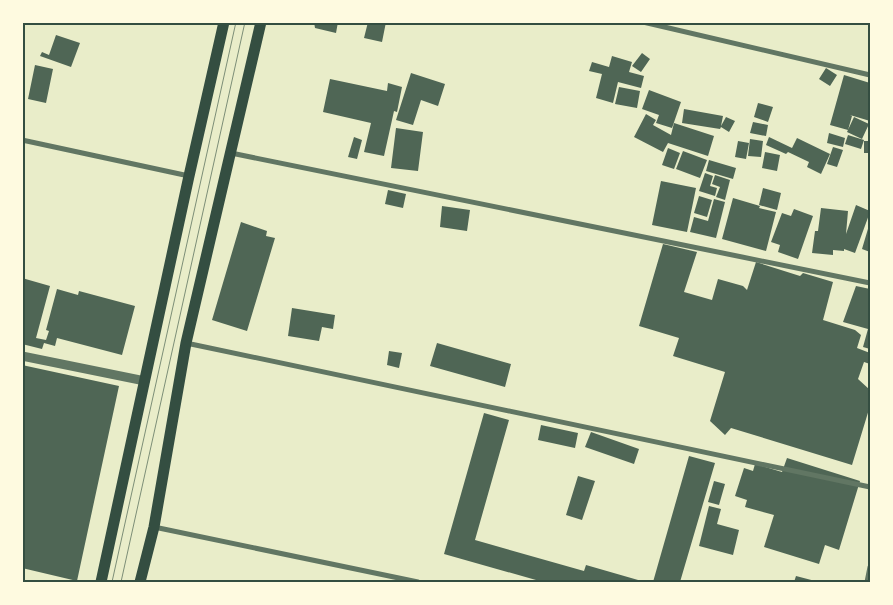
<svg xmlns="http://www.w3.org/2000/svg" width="893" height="605" viewBox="0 0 893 605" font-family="'Noto Sans',sans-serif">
<rect width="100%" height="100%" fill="#e9edc9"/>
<path fill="#4f6655" d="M314,22H338L336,33L315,28Z
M368,22H386L382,42L364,38Z
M56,35L80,43L71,67L40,56L42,52L49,55Z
M642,53L650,59L641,72L632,66Z
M612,56L632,62L629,72L644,76L641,88L618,82L613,103L596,98L602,74L589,71L592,62L609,67Z
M35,65L53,69L46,103L28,99Z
M826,68L837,75L830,86L819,79Z
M411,73L445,84L438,106L421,100L413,125L396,120Z
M844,75L870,83V121L850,115L852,116L848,130L830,125Z
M330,79L387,91L388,83L402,87L397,112L394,111L384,156L364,152L371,123L323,112Z
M619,87L640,91L637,108L615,104Z
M649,90L681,102L672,128L656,123L659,115L642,109Z
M758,103L773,107L768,122L754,117Z
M684,109L723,116L721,126L726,117L735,121L729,132L721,127L720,129L682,123Z
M646,114L656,120L653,125L671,135L674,123L714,136L708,156L668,143L663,152L634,137Z
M854,117L869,124L862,139L847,132Z
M753,122L768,125L766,136L750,133Z
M396,128L423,132L418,171L391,168Z
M829,133L845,138L843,147L827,143Z
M848,135L864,140L861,149L845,144Z
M354,137L362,140L357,159L348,157Z
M769,137L792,148L797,138L830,154L821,174L807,167L809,162L788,152L786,154L766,145Z
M750,139L763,141L761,157L748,156Z
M738,141L749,143L746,159L735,157Z
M864,141H870V153H864Z
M833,147L843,150L837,167L827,164Z
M668,148L680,153L674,169L662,165Z
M683,151L707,160L700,178L676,169Z
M765,152L780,155L777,171L762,168Z
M709,160L736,168L733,179L706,171Z
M705,173L713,176L710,186L717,188L715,196L699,191Z
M715,175L730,180L725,200L716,197L720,187L712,184Z
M661,181L696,188L687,232L652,225Z
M763,188L781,193L777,210L759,205Z
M388,190L406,194L403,208L385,204Z
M699,196L712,200L707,217L694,213Z
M733,198L760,206L759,208L776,212L766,251L722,239Z
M714,199L725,202L716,238L690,232L694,217L708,221Z
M856,205L870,211V212L855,253L844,249V251L833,250V255L812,253L815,231H818L821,208L848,211L846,234Z
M442,206L470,210L467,231L440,227Z
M794,209L813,216L798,259L778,252L780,245L771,242L782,213L791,216Z
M241,222L267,231L266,236L275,238L247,331L212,320Z
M870,222V252L862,249Z
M663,244L697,252L684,292L712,300L718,279L743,286L747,290L756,262L800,276L803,273L833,282L823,320L855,330L861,335L857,348L870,353V364L864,362L858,379L870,390V406L852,465L731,428L725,435L710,421L725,372L673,356L679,338L639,326Z
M22,278L50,286L36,338L46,340L49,331L46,330L57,289L78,295L79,291L135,306L122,355L57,338L55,346L44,343L42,349L22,344Z
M856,286L870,289V349L863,347L868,329L843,322Z
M292,308L335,315L333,329L322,327L319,341L288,336Z
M437,343L511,364L505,387L430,366Z
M389,351L402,353L399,368L387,365Z
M22,365L119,386L77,581L22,568Z
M484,413L509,420L475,540L584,571L586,565L645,582H543L444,554Z
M541,425L578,433L575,448L538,440Z
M591,432L639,449L634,464L585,447Z
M689,456L715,463L680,582H653Z
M787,458L860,481L839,550L825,545L819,564L764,547L774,515L745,507L747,500L735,496L744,468L753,471L755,464L782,472Z
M578,476L595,481L582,520L566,515Z
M714,481L725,484L719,505L708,502Z
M709,506L721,509L717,524L739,530L733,555L699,546Z
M796,576L819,582H794Z"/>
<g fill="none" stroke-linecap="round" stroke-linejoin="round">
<path stroke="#617663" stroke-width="5" d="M643,22L870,75
M22,140L189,176
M231,153L870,283
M186,343L870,487
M154,527L418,582
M867,582L870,567"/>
<path stroke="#617663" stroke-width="9" d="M22,356L145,381"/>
<path stroke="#344e41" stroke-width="11" d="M101,582L189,176L224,22
M140,582L154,527L186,343L261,22"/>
<path stroke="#7c8e77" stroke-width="1" d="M112,582L236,22
M121,582L245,22"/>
</g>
<rect width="893" height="605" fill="none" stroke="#fefae0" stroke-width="48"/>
<rect x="24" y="24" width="845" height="557" fill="none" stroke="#344e41" stroke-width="2"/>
</svg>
